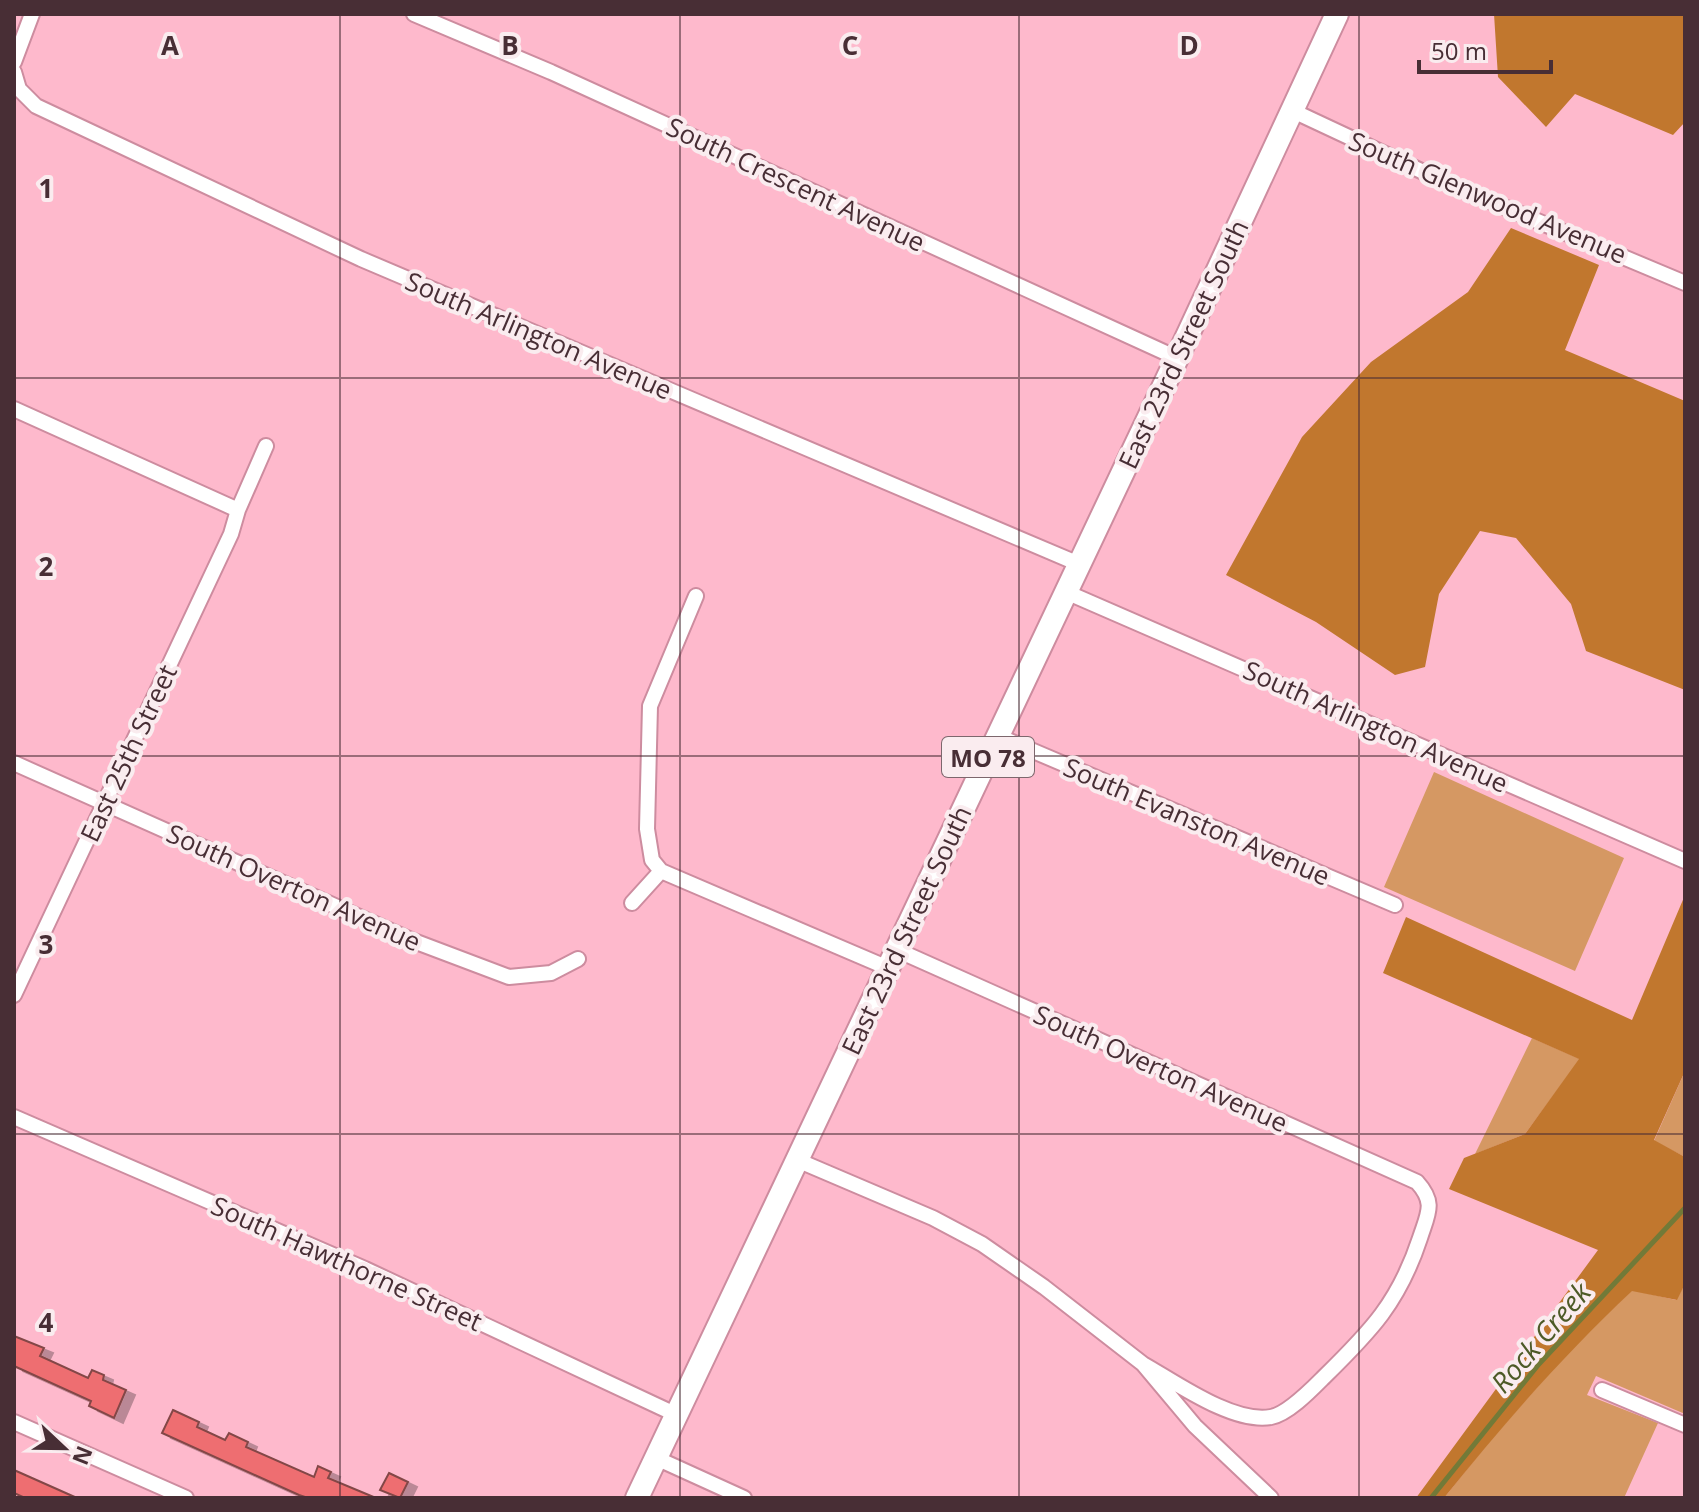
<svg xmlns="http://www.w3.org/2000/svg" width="1699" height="1512" viewBox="0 0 1699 1512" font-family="'Open Sans',sans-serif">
<defs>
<filter id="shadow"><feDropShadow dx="9" dy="5" stdDeviation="0" flood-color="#0004"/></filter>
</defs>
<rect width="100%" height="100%" fill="#feb9cc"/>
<path fill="#d59863" d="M1434,772L1624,858L1575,971L1384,887Z
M1532,1038L1580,1059L1525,1134L1475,1154Z
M1685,1071V1157L1654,1141Z
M1685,1284V1414L1596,1376L1587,1395L1658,1423L1624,1498H1444L1488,1443L1571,1349L1632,1290L1676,1300Z"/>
<path fill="#c1772e" d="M1494,14H1685V122L1673,135L1575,94L1546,127L1498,77Z
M1511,228L1599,265L1565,350L1685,401V690L1586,651L1571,604L1516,538L1480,531L1439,594L1425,667L1395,675L1316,622L1226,575L1302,437L1371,362L1468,292Z
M1685,895V1071L1654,1140L1685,1157V1284L1677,1300L1632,1291C1563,1356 1504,1423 1444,1498H1416L1598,1250L1449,1189L1464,1158L1525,1134L1579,1059L1383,973L1406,917L1632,1020Z"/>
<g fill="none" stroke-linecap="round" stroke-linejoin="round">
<path stroke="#727a38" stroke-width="5" d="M1431,1498L1539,1364L1685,1208"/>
</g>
<path fill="#ee6e71" stroke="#834747" stroke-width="2" filter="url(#shadow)" d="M14,1336L44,1348L40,1356L88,1378L92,1370L104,1375L103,1380L126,1390L114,1418L89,1406L91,1401L14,1366Z
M173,1410L199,1422L197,1427L225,1440L229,1433L248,1442L246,1447L314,1477L318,1466L331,1472L328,1478L376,1498H308L299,1495L162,1433Z
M14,1470L77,1498H25L14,1493Z
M389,1473L408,1482L400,1498L380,1490Z"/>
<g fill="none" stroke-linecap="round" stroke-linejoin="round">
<defs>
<path id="minor" d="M414,14L551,72L1177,358
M14,62L32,14
M14,72L19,89L36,106L361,259L1079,564
M1291,110L1449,184L1685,283
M14,409L238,510
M1066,592L1685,861
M696,596L650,706L647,829L652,860L661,871L888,968
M998,736L1395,905
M14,763L411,940L509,977L551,973L578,959
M632,903L661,871
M897,950L1417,1182C1436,1203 1428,1213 1420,1238C1399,1302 1371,1331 1324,1377C1312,1389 1288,1414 1271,1417C1233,1424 1175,1382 1143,1364
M14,995L231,534L238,510L266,446
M14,1117L365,1269L677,1415
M797,1160L933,1218L982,1244L1044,1287L1143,1364L1195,1426L1271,1498
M1602,1390L1685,1425
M14,1422L186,1498
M656,1458L744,1498"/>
<path id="primary" d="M637,1498L1177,358L1337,14"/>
</defs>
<use href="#minor" stroke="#cd8c9f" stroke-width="18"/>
<use href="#primary" stroke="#cd8c9f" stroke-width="26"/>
<use href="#minor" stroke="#fff" stroke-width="14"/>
<use href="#primary" stroke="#fff" stroke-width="22"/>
</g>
<path fill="none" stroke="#482e35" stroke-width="2" stroke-opacity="0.55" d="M340,14V1498M680,14V1498M1019,14V1498M1359,14V1498M14,378H1685M14,756H1685M14,1134H1685"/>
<g text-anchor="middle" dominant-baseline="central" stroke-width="8" stroke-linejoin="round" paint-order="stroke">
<rect fill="#faecef" stroke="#7d676d" stroke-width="2" x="942" y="737" width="92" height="40" rx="6"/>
<g font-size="24" font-weight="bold" fill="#482e35">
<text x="988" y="757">MO 78</text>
</g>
<g font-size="26" fill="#482e35" stroke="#faecef">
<text transform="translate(796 184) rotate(25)">South Crescent Avenue</text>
<text transform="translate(1488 197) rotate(23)">South Glenwood Avenue</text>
<text transform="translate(539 335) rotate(23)">South Arlington Avenue</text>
<text transform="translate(1183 344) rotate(-65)">East 23rd Street South</text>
<text transform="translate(1376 726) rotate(24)">South Arlington Avenue</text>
<text transform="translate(128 753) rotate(-65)">East 25th Street</text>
<text transform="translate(1197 821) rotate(23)">South Evanston Avenue</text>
<text transform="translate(294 887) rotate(24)">South Overton Avenue</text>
<text transform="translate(906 930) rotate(-65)">East 23rd Street South</text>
<text transform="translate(1161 1068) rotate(24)">South Overton Avenue</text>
<text transform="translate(347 1263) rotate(24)">South Hawthorne Street</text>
</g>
<g font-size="28" font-style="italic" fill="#4d5a27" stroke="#faecef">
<text transform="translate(1540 1337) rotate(-49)">Rock Creek</text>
</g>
</g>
<g font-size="26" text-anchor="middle" font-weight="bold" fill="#482e35" stroke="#faecef" stroke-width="8" stroke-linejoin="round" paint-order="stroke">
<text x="170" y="55">A</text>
<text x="510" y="55">B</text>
<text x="850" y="55">C</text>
<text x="1189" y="55">D</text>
<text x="46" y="198">1</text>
<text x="46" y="576">2</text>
<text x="46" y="954">3</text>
<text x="46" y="1332">4</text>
</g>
<rect width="1699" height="1512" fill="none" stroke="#482e35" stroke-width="32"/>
<g transform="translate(64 1448) rotate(112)" stroke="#faecef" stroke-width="6" paint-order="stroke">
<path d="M0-6L14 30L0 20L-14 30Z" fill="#482e35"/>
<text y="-12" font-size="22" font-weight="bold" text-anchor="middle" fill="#482e35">N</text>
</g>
<path d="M1419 60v12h132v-12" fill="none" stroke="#482e35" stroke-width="4"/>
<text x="1431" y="60" font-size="24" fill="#482e35" stroke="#faecef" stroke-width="6" paint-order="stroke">50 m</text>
</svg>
